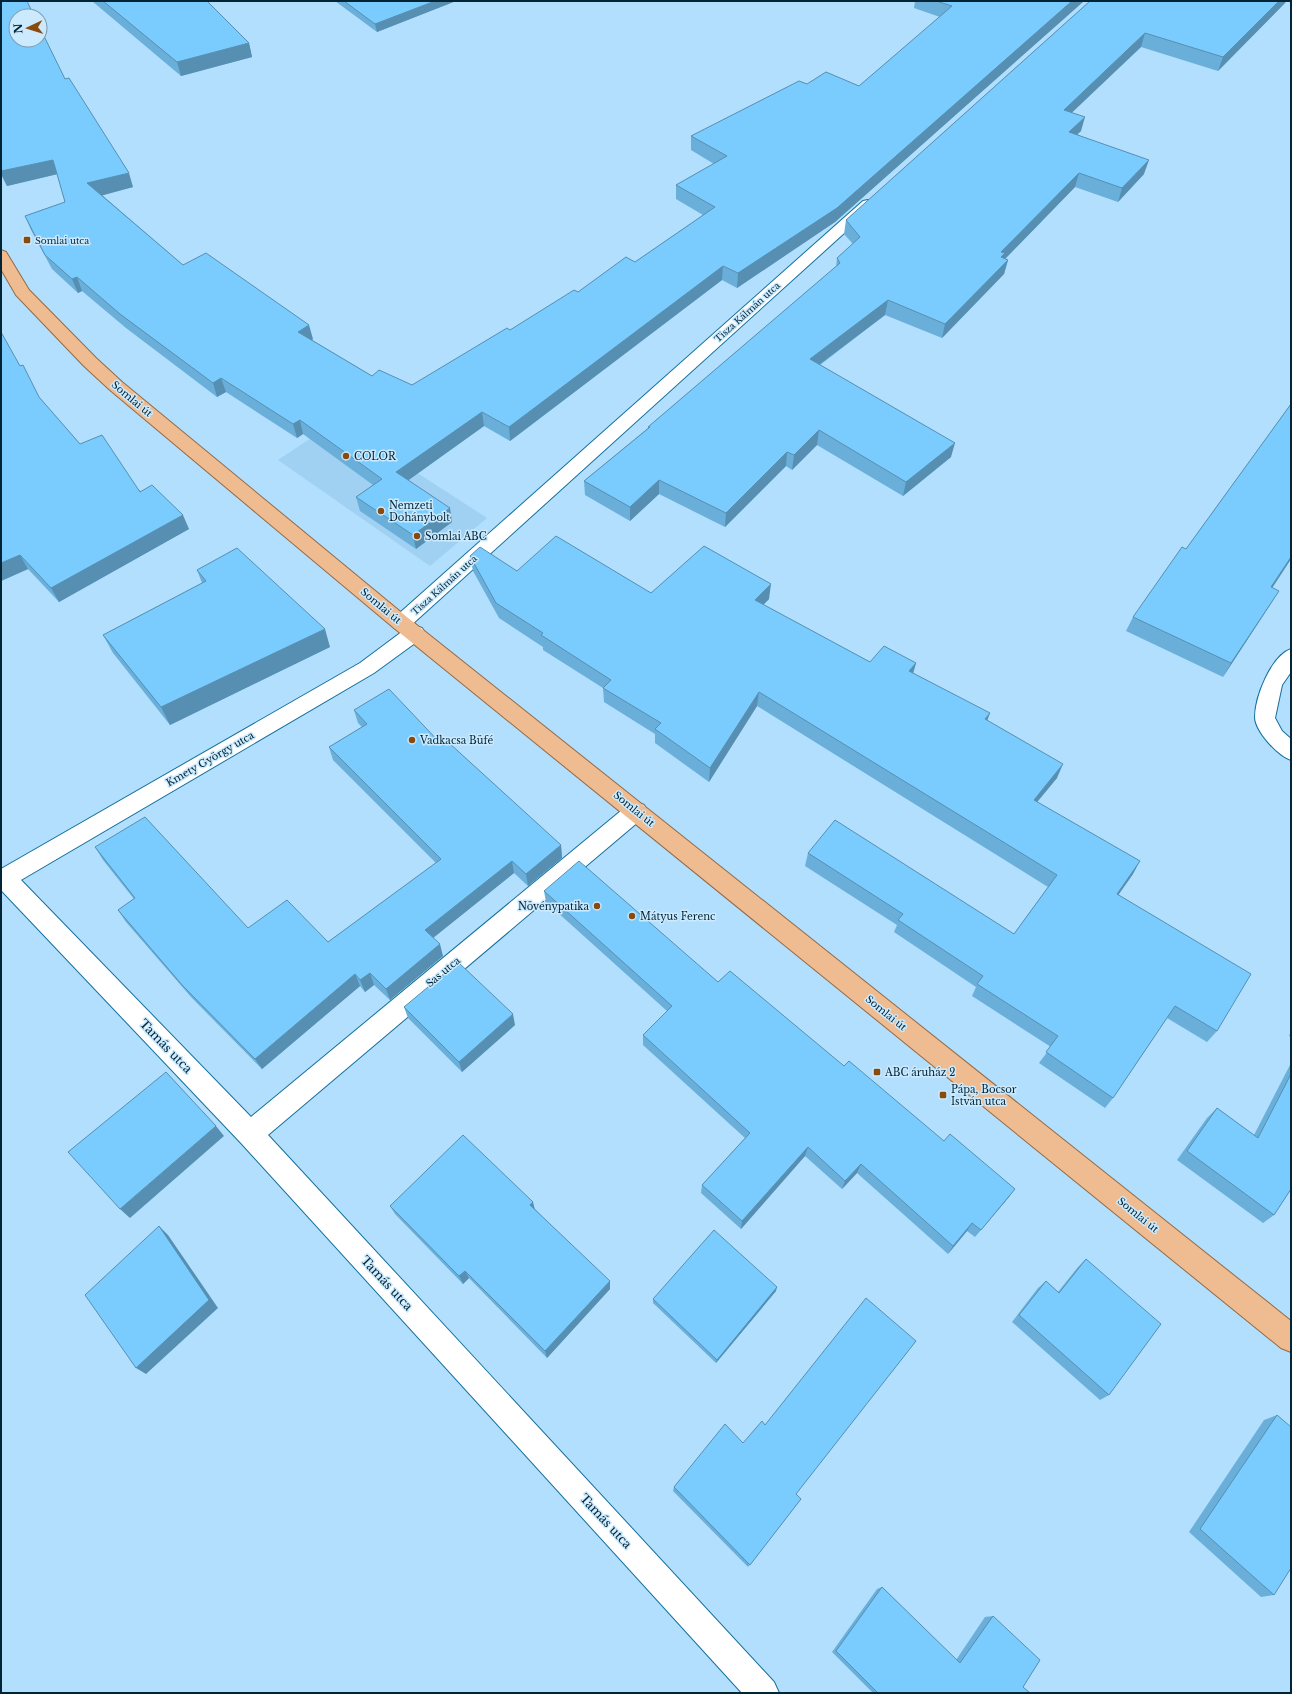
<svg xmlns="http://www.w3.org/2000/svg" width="1292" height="1694" viewBox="0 0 1292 1694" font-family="'Libre Baskerville',serif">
<rect width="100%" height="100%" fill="#b1dffd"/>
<path fill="#a0d1f2" d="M337,421L487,518L430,566L278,460Z"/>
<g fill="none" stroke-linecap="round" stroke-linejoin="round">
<defs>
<path id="lane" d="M1291,649V672L1282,685L1275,718L1282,731L1291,739V760C1278,756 1255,731 1255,717C1255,697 1271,656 1291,649Z"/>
<path id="street" d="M868,200L873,201L875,204L873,207L408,628L415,626L422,628L425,633L422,638L374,673L21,880L251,1117L628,805L636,802L644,805L647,811L644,817L268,1135L774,1682L779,1693H742L241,1143L1,890V869L360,663L407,628L401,630L394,628L391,623L394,618L863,201Z"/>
<path id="primary" d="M1,250L6,252L29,290L96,358L122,382L408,618L1291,1321V1352L1281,1348L394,628L110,390L84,366L16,295L1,269Z"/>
</defs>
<use href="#lane" stroke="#15709d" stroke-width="2"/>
<use href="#street" stroke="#15709d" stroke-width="2"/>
<use href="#primary" stroke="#956a43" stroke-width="2"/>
<use href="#lane" fill="#fff" fill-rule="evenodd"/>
<use href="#street" fill="#fff" fill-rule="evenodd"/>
<use href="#primary" fill="#efbc92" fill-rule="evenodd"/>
</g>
<path fill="#6aafda" d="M1,1L65,79L133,187L102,195L183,265L313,339L312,340L372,376L412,385L578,292L635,262L703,215L676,199V185L714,164L691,150V136L807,84L859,86L940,17L914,8L915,1H1084L835,222L737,288L722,280L510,441L484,426L408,480L452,522L416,549L360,511L356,497L373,485L303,434L297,438L226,392L217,397L126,328L82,291L78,293L52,269L31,230L25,216L65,202L57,174L7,186L1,175Z
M92,1H207L249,43L252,57L181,76Z
M335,1H456L377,32Z
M1090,1H1286L1285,3L1218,71L1141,47L1072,112L1081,131L1077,134L1144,174L1118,202L1075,187L1005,259L1008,260L1004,274L942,338L885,315L820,365L951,457L903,496L817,445L792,470L786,466L725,527L659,494L630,521L585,495L584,481L648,428V427L836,267L837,258L853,244L844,234L846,220Z
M20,366L39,397L80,444L189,529L59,602L28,569L1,581Z
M1291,404V559L1272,588L1270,605L1223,677L1126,631L1133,617L1186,549Z
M470,556L517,571L651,593L769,599L763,605L870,662L916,663L913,673L987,720L1057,778L1037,802L1133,874L1118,894L1217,1031L1207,1042L1167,1018L1113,1098L1105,1108L1039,1063L1051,1047L972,996L976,987L894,932L897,925L805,866L808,853L1014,934L1048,887L757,706L709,782L655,743V734L604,702L603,688L543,650V647L499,618L473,571Z
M197,570L330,647L170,725L113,653L103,635L202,583Z
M354,710L443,746L561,845L562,858L528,886L514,873L433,938L443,956L390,1000L374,985L365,992L360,986L262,1069L191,997L126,922L118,910L134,899L103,860L95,847L248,928L328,942L436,863L333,760L329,747L362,727L358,723Z
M544,891L718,982L844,1066L1009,1197L975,1237L967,1231L948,1254L857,1173L842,1189L805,1156L741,1229L701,1193L702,1185L745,1138L643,1045V1035L667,1011L546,902Z
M404,1007L515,1025L462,1072L408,1018Z
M1291,1031V1037L1289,1036Z
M1291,1063V1189L1274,1215L1263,1223L1177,1160L1207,1118L1217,1108L1254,1135Z
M390,1206L535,1209L610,1289L547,1358L469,1278L463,1284L395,1214Z
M1086,1259L1109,1395L1100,1400L1012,1322L1038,1288L1046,1281L1058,1292L1078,1267Z
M776,1291L716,1363L653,1303V1299Z
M1277,1415L1274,1595L1261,1597L1189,1532L1264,1420Z
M743,1443L801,1499L748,1567L673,1491L674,1487Z
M882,1587L956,1660L985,1617L993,1616L1023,1687L1030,1693H873L832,1652L877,1589Z"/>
<path fill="#568fb2" d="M435,1H456L377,32L375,24Z
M1072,1H1084L835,222L737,288L738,273Z
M1279,1H1286L1285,3L1218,71L1223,57Z
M1145,33L1141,47L1060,124L1064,110Z
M249,43L252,57L181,76L177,62Z
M1085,117L1081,131L1065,146L1069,132Z
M53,160L58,174L7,186L1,173V171Z
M1149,160L1144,174L1118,202L1122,188Z
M129,173L133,187L93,198L87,183Z
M1079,173L1075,187L1003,261L1008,260L1004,274L942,338L945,324L1001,252Z
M723,266L722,280L510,441L509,427Z
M77,277L82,291L78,293L72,279Z
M888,300L885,315L808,373L810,359Z
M309,325L313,339L302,346L298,332Z
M221,378L226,392L217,397L213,383Z
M482,412L484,426L399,487L396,472Z
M300,420L303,434L297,438L293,424Z
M819,430L817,445L792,470L794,455Z
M955,443L951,457L903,496L906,482Z
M787,452L786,466L725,527L726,513Z
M659,480V494L630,521V507Z
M450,508L452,522L416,549L413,535Z
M183,515L189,529L59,602L51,588Z
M20,555L28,569L1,581V563Z
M1291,557V559L1263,602L1271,587Z
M771,584L769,599L753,615L755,600Z
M1279,591L1270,605L1223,677L1231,663Z
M325,629L330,647L170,725L161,707Z
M916,663L912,677L909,671Z
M759,692L757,706L709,782L710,768Z
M990,713L985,727V719Z
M1063,764L1057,778L1028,813L1034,800Z
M561,845L562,858L528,886L526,874Z
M512,861L514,873L428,942L425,930Z
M1140,861L1133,874L1110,907L1117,894Z
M440,944L443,956L390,1000L386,989Z
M370,973L374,985L365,992L360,980Z
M355,974L360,986L262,1069L255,1059Z
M513,1014L515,1025L462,1072L459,1062Z
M216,1126L224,1136L130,1218L120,1209Z
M808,1147L805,1156L741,1229L742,1221Z
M861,1164L857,1173L842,1189L845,1181Z
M1015,1189L1009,1197L975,1237L981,1230Z
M533,1202L535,1210L530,1205Z
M972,1223L967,1231L948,1254L953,1246Z
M159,1226L168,1235L218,1308L146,1374L136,1368Z
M465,1271L469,1278L463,1284L459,1276Z
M610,1281V1289L547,1358L545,1351Z
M777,1287L776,1291L716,1363L717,1360Z"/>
<path fill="#7bccfe" stroke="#568fb2" d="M1,1H27L34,16H16V40H40V28L65,79L69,78L129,173L87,183L183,265L206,253L309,325L298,332L372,376L379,370L412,385L507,328L510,330L574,290L578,292L626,257L635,262L715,207L676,185L727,156L691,136L799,81L807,84L826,72L859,86L952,6L936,1H1072L837,208L738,273L723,266L509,427L482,412L396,472L450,508L413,535L356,497L382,479L300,420L293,424L221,378L213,383L120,314L77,277L72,279L45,255L25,216L65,202L53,160L1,171Z
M103,1H207L249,43L177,62Z
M344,1H435L375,24Z
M1090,1H1279L1223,57L1145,33L1064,110L1085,117L1069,132L1149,160L1122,188L1079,173L1001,252L1005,253L1001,257L1008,260L945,324L888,300L810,359L955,443L906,482L819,430L794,455L787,452L726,513L659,480L630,507L584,481L650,427H648L840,263L837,258L860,237L846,220Z
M1,332L20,366L23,365L39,397L80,444L102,435L140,492L152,485L183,515L51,588L20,555L1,563Z
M1291,404V557L1271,587L1279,591L1231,663L1133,617L1182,547L1186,549Z
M556,536L651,593L704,546L771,584L755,600L870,662L884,646L916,663L909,671L990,713L985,719L1063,764L1034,800L1140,861L1117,894L1251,974L1217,1031L1175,1006L1113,1098L1046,1052L1058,1036L977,984L983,976L898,920L903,914L808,853L835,820L1014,934L1057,875L759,692L710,768L655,729L661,723L603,688L611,680L541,635L543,633L496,603L470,556L480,547L517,571Z
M237,548L325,629L161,707L103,635L206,581L197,570Z
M389,689L443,746L448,742L561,845L526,874L512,861L425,930L440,944L386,989L370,973L360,980L355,974L255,1059L183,986L118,910L135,898L95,847L145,817L248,928L287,900L328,942L441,859L329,747L367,724L354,710Z
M579,861L718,982L730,971L844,1066L849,1061L944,1141L950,1134L1015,1189L981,1230L972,1223L953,1246L861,1164L845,1181L808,1147L742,1221L702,1185L750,1133L643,1035L672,1006L544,891Z
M458,962L513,1014L459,1062L404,1007Z
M166,1072L216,1126L120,1209L68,1152Z
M1291,1074V1189L1274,1215L1187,1151L1217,1108L1258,1138Z
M463,1135L533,1202L530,1205L610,1281L545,1351L465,1271L459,1276L390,1206Z
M159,1226L209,1300L136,1368L85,1295Z
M714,1230L777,1287L717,1360L653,1299Z
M1086,1259L1161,1324L1109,1395L1019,1315L1046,1281L1059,1293Z
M866,1298L916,1341L796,1494L801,1499L750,1565L674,1487L725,1424L743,1443L762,1421L765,1425Z
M1277,1415L1291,1427V1568L1274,1595L1200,1529Z
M882,1587L960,1663L993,1616L1040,1660L1023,1687L1030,1693H878L836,1651Z"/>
<g fill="#894a0e" stroke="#cceafe" stroke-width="1.5">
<rect x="23" y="236" width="8" height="8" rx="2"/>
<circle cx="346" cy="456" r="4"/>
<circle cx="381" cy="511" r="4"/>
<circle cx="417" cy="536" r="4"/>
<circle cx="412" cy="740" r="4"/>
<circle cx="597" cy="906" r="4"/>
<circle cx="632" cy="916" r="4"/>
<rect x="873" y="1068" width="8" height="8" rx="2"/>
<rect x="939" y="1091" width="8" height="8" rx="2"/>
</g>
<g text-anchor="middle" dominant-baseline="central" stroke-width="3" stroke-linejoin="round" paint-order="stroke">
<g font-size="9" fill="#012437" stroke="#cceafe" text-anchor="start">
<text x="35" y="240">Somlai utca</text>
</g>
<g font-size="9" fill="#012437" stroke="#cceafe">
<text transform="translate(747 312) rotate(-42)">Tisza Kálmán utca</text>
<text transform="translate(444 585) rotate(-42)">Tisza Kálmán utca</text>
</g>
<g font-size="10" fill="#012437" stroke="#cceafe">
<text transform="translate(132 399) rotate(40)">Somlai út</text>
<text transform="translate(381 606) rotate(40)">Somlai út</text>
<text transform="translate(210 759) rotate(-30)">Kmety György utca</text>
<text transform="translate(634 809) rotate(39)">Somlai út</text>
<text transform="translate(443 972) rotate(-40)">Sas utca</text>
<text transform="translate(886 1013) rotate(39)">Somlai út</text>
<text transform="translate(1138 1215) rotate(39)">Somlai út</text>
</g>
<g font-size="10" fill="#012437" stroke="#cceafe" text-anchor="start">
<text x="354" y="456">COLOR</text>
<text x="389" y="505">Nemzeti<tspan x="389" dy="12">Dohánybolt</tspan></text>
<text x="425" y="536">Somlai ABC</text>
<text x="420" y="740">Vadkacsa Büfé</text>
<text x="589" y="906" text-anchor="end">Növénypatika</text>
<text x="640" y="916">Mátyus Ferenc</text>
<text x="885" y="1072">ABC áruház 2</text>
<text x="951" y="1089">Pápa, Bocsor<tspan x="951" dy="12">István utca</tspan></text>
</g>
<g font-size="12" fill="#012437" stroke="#cceafe">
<text transform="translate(166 1046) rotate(46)">Tamás utca</text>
<text transform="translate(387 1283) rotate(47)">Tamás utca</text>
<text transform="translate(606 1521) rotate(47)">Tamás utca</text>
</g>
</g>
<rect width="1292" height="1694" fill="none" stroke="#012437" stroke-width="4"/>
<g transform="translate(28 28) rotate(266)"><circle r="19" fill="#cceafe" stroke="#7b9bae"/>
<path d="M0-3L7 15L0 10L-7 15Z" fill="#894a0e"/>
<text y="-6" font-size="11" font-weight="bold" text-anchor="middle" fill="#012437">N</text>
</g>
</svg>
